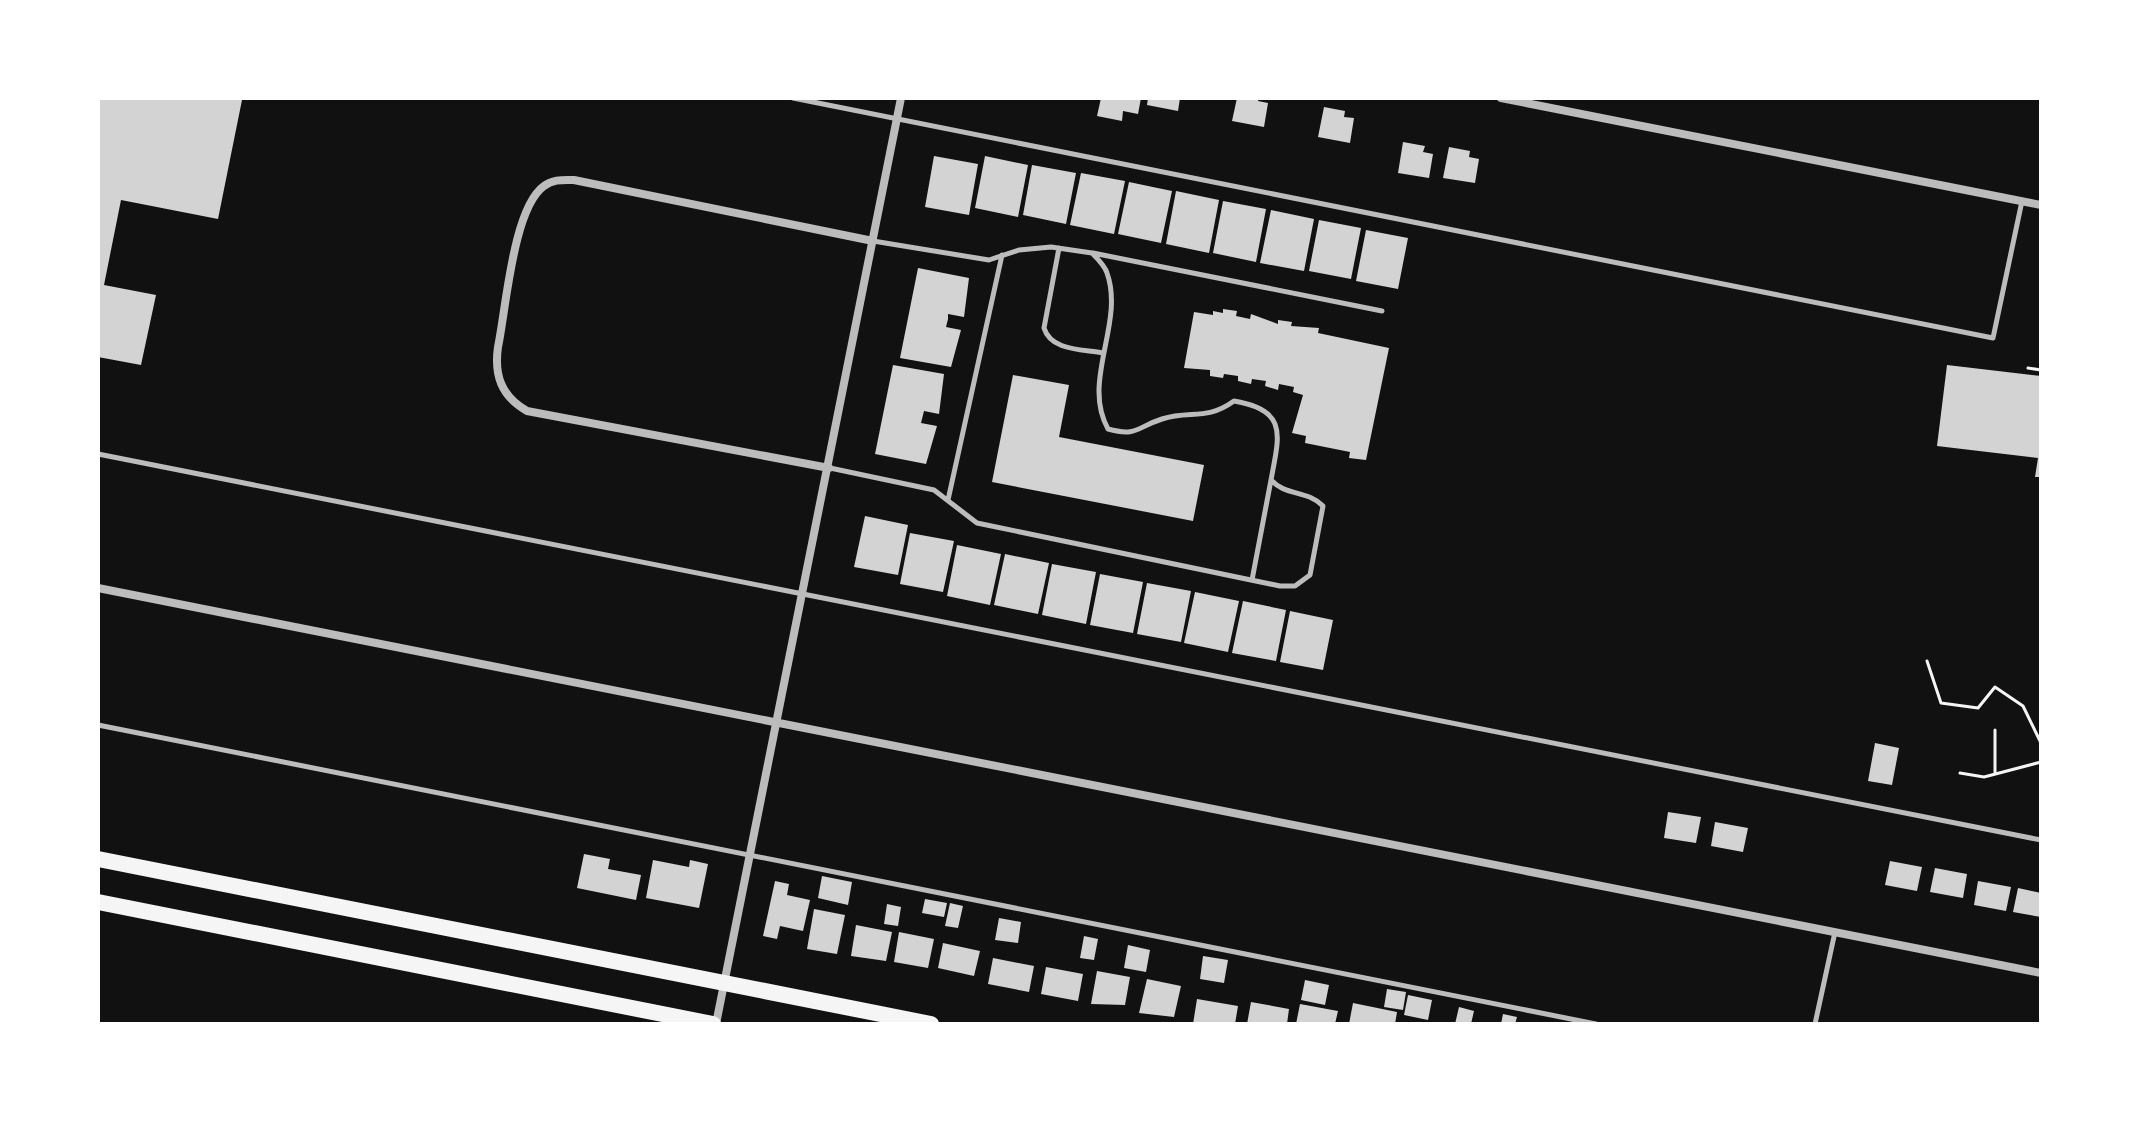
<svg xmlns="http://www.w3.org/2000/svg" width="2139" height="1122" viewBox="0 0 2139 1122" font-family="Quicksand,sans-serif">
<rect width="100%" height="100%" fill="#111"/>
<path fill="#d3d3d3" d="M98,98L242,100L218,219L121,200L104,285L156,295L141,365L98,357Z
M1101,98H1141L1138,114L1123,111L1122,121L1097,116Z
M1148,98H1180L1178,111L1147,105Z
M1237,98H1259L1258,101L1268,103L1264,127L1232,121Z
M1324,107L1345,111L1344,117L1354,118L1350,143L1318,137Z
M1403,142L1425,146L1423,152L1433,154L1429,178L1398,173Z
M1449,147L1470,151L1469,157L1479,159L1475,183L1443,178Z
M934,156L978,164L969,215L925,207Z
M985,156L1028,165L1018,217L975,208Z
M1032,165L1076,173L1066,224L1023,215Z
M1081,173L1125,181L1114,234L1070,225Z
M1129,182L1172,191L1161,243L1118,234Z
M1176,191L1219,200L1209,253L1166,244Z
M1223,201L1266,209L1256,262L1213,253Z
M1271,210L1314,219L1304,271L1260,263Z
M1319,220L1361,228L1351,279L1309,271Z
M1366,230L1408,238L1398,289L1356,281Z
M918,268L969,278L964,317L948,314V319L946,327L961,330L951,367L900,358Z
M1223,309L1237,311L1236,316L1250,319L1251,314L1278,324V320L1292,322L1291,326L1319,328L1318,333L1389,348L1366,460L1349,458L1350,452L1305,443L1306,436L1292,433L1303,395L1293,392L1294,387L1279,384L1278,390L1265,386L1266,381L1252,379L1251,384L1238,381V376L1224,374L1223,378L1210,376V370L1184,368L1194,312L1213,315V311L1223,313Z
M893,365L944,374L939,414L924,411L921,423L937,426L926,464L875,454Z
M1947,365L2041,376V477H2035L2038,458L1937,446Z
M1013,375L1069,385L1059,437L1204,465L1193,521L992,482Z
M865,516L908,525L898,575L854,567Z
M910,533L954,541L943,592L900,584Z
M957,545L1001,554L990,605L947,596Z
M1005,554L1049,563L1038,614L994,605Z
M1052,564L1096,572L1086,624L1042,615Z
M1100,574L1143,582L1133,633L1090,625Z
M1147,583L1191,591L1181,642L1137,634Z
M1195,592L1239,601L1228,652L1184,643Z
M1243,601L1286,610L1276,661L1232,653Z
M1290,611L1333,620L1323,670L1280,662Z
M1875,743L1899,748L1892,785L1868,781Z
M1668,812L1701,817L1696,843L1664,838Z
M1715,822L1748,828L1743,852L1711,846Z
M584,854L610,859L608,869L641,875L636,900L577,888Z
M653,860L689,867L690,860L708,864L699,908L646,898Z
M1890,861L1922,867L1917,891L1885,885Z
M1935,868L1967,874L1963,898L1930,892Z
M822,876L852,882L848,905L818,898Z
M775,881L789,884L787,895L810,900L803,931L780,926L777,939L763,936Z
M1978,881L2011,887L2006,911L1974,905Z
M2018,888L2041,893V917L2013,912Z
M925,899L947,903L944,917L922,913Z
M950,903L963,906L958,928L945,926Z
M887,904L901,907L898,926L884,924Z
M814,909L845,915L837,954L807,949Z
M999,918L1021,922L1018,943L995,940Z
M856,925L892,932L886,961L851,956Z
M899,932L934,939L928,968L894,962Z
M1084,936L1098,939L1094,960L1080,958Z
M943,943L980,951L974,976L938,968Z
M1128,945L1150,950L1146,972L1124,968Z
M1203,956L1228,960L1224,983L1200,979Z
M993,958L1034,966L1029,992L988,984Z
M1046,967L1083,974L1078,1001L1041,994Z
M1097,971L1130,977L1125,1005L1091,1004Z
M1147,979L1181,986L1174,1017L1139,1013Z
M1305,980L1329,985L1325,1005L1301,1000Z
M1387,989L1406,992L1403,1010L1384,1007Z
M1408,995L1432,1000L1428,1020L1404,1015Z
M1197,999L1238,1006L1235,1024H1193Z
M1251,1002L1289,1009L1287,1024H1247Z
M1353,1003L1397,1012L1395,1024H1349Z
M1300,1004L1338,1011L1335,1024H1296Z
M1459,1007L1474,1011L1471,1024H1455Z
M1503,1014L1517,1017L1515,1024H1501Z"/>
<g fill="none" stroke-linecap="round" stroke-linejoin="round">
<path stroke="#f5f5f5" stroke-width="3" d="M2028,368L2041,370
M1927,661L1941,703L1978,708L1995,687L2023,706L2041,743
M1960,773L1984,777L2041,762
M1995,774V730"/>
<path stroke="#bcbcbc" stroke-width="5" d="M793,98L1993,338L2022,201
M1059,248L1044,328C1051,351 1082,349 1103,353
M1093,253L1382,311
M98,454L2041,840
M830,468L934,490L977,523L1280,586H1295L1310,575L1323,506C1308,490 1285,496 1271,480C1279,436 1289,410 1234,401C1206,421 1191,410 1162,419C1137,427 1137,437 1108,429C1081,381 1125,323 1107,273C1105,266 1097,258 1092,253L1051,247L1019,250L989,260L873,241
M948,500L1002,255
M1252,580L1271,480
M98,725L1596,1024
M1815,1024L1835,932"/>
<path stroke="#bcbcbc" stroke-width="8" d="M1501,98L2041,205
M829,468L527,411C501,396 494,375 498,347C506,309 513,208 544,186C553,179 563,180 574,180L873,241
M98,588L2041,973
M716,1024L901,98"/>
<path stroke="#f5f5f5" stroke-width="16" d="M98,859L931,1024
M98,902L713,1024"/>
</g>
<rect width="2139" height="1122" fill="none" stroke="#ffffff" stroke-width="200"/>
</svg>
